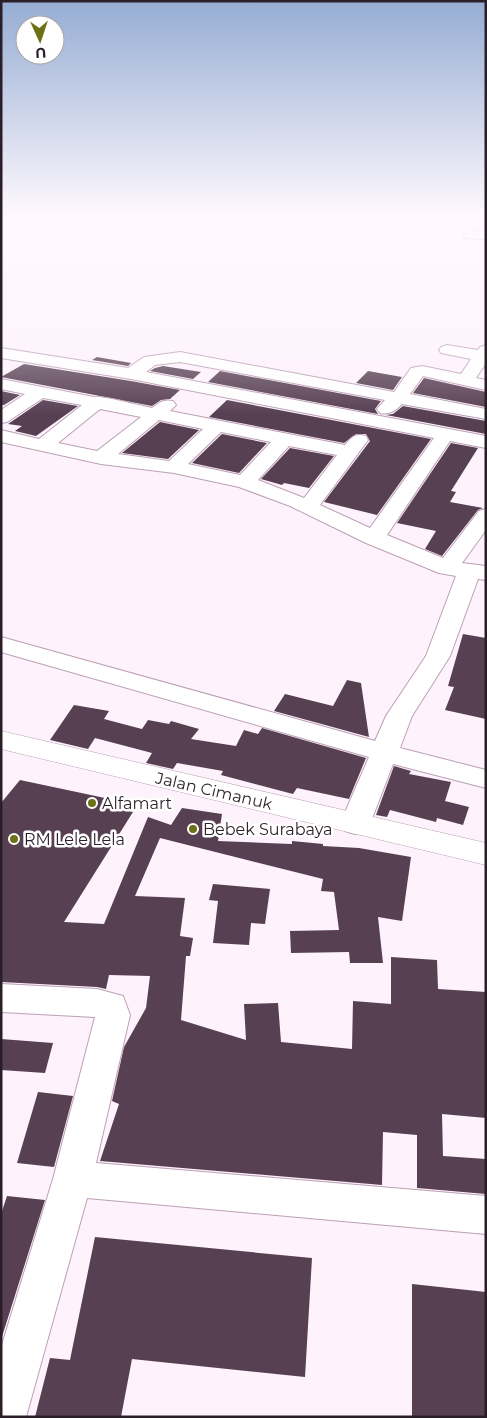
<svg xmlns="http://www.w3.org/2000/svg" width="487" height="1418" viewBox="0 0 487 1418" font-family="Montserrat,sans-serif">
<rect width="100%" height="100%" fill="#fef2fc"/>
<path fill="#584053" d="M97,357L131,363L128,366L92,360Z
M24,364L131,381L180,390L170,399L161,400L152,406L1,377Z
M163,366L201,372L193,379L150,371L155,368Z
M220,371L381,401L375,409L378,414L208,382Z
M368,371L402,377L393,390L356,383Z
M424,378L486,392V407L413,393Z
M1,391L20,395L4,405H1Z
M43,400L78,406L36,436L15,431L22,426L8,424Z
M227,400L431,439L377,515L324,502L370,441L366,434H356L344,443L209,417Z
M403,406L486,421V434L386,415L393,414Z
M160,422L199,430L168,459L122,453Z
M222,434L267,443L239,473L192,463Z
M451,443L478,448L451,491L456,492L450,502L483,508L478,510L442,556L425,549L436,531L397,523Z
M290,448L334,456L309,488L284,483L282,485L261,479Z
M463,634L486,638V719L445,710L454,687L448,686Z
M347,680L361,683L369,737L274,711L285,694L333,706Z
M74,705L109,711L104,719L142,729L148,720L169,724L171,721L199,729L191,739L236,746L244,730L258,734L262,728L366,758L349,799L297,788L293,794L221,775L223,771L177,763L173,769L146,763L152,753L95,738L88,749L50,740Z
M394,766L411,771L409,774L451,782L445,801L469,807L463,825L437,818L436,822L390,810L387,817L376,815Z
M20,780L105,798L102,801L133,812L64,922L104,924L148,817L171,825L182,808L222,814L218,841L292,844V841L323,844V846L359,848L411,857L402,921L378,917L383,963H350L349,952L291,953L290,931L339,930L334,892L321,891L323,879L160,838L135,896L185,898L180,936L193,938L190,956H186L181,1020L246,1040L244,1004L278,1003L281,1042L352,1049L353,1001L391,1004V957L437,960L438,989L486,992V1118L442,1114L443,1156L486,1159V1194L417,1188V1135L383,1132L382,1185L100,1161L119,1104L112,1101L124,1047L146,1008L150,976L109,975L106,989L97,987L1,982V803Z
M213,884L270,889L265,924L251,923L249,945L213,943L218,901L209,900Z
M1,1039L53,1043L45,1073L1,1070Z
M38,1092L73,1096L54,1167L17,1163Z
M7,1196L45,1200L1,1340V1214Z
M95,1237L312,1258L305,1377L132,1359L121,1417H35L50,1358L70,1360Z
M412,1284L486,1292V1417H412Z"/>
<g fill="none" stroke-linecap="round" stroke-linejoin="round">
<defs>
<path id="minor" d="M470,231H486V239L465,238L463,235Z
M447,345L478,350L480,347L486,345V363L476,378L486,380V390L423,376L410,394L486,409V419L402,404C395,411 390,415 380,413L377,409L385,400L180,362L155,365L146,372L486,436V448L450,441L387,535L443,558L479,511L486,509V530L462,563L486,566V580L478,579L450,656L412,716L400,748L486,770V788L393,764L370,824L365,831L355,834L345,831L340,824L369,757L1,652V637L375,741L386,716L426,656L456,576L439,573L366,543L290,506L239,487L174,473L101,464L1,442V430L39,439L82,405L43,398L7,422L1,423V410L25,394L1,389V379L94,397C99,395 142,406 152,408C160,402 164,399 173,401L176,405L170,411L345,445C352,437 355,433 366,436L368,440L320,505L370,528L434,438L131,379L1,358V348L128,368L144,357L180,352L394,392L411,368L422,366L461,374L471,359L441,353L439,350L441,347ZM100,409L141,417L97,451L58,443ZM159,420L203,429L169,461L118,454ZM221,432L271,442L240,475L188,464ZM289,446L337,455L304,498L258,480Z
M1,984L97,989L123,996L130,1015L96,1163L486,1196V1234L87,1198L26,1417H1V1348L53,1179L95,1017L1,1012Z"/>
<path id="primary" d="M1,731L486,843V865L1,749Z"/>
</defs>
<use href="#minor" stroke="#bca0b6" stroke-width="2"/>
<use href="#primary" stroke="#bca0b6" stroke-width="1"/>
<use href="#minor" fill="#fff" fill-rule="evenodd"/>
<use href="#primary" fill="#fff" fill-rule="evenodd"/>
</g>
<linearGradient id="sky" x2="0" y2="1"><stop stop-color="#95acd3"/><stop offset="0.52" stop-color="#fff9fe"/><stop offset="1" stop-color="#fff9fe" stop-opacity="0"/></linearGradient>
<rect width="487" height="415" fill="url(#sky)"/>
<g fill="#6c7117" stroke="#fff" stroke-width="2">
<circle cx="92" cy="803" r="5"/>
<circle cx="193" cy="829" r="5"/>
<circle cx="14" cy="839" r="5"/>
</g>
<g text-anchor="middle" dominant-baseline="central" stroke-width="5" stroke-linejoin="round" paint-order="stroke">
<g font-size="16" fill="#2a1f28" stroke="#fff">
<text transform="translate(214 791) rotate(13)">Jalan Cimanuk</text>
</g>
<g font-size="16" fill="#2a1f28" stroke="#fff" text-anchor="start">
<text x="102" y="803">Alfamart</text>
<text x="203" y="829">Bebek Surabaya</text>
<text x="24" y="839">RM Lele Lela</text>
</g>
</g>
<rect width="487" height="1418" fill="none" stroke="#2a1f28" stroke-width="5"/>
<g transform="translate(40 40) rotate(177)"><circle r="24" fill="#ffffff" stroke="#aaa5a9"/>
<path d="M0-4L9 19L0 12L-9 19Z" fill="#6c7117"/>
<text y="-8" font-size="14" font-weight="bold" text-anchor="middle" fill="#2a1f28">U</text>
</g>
</svg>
